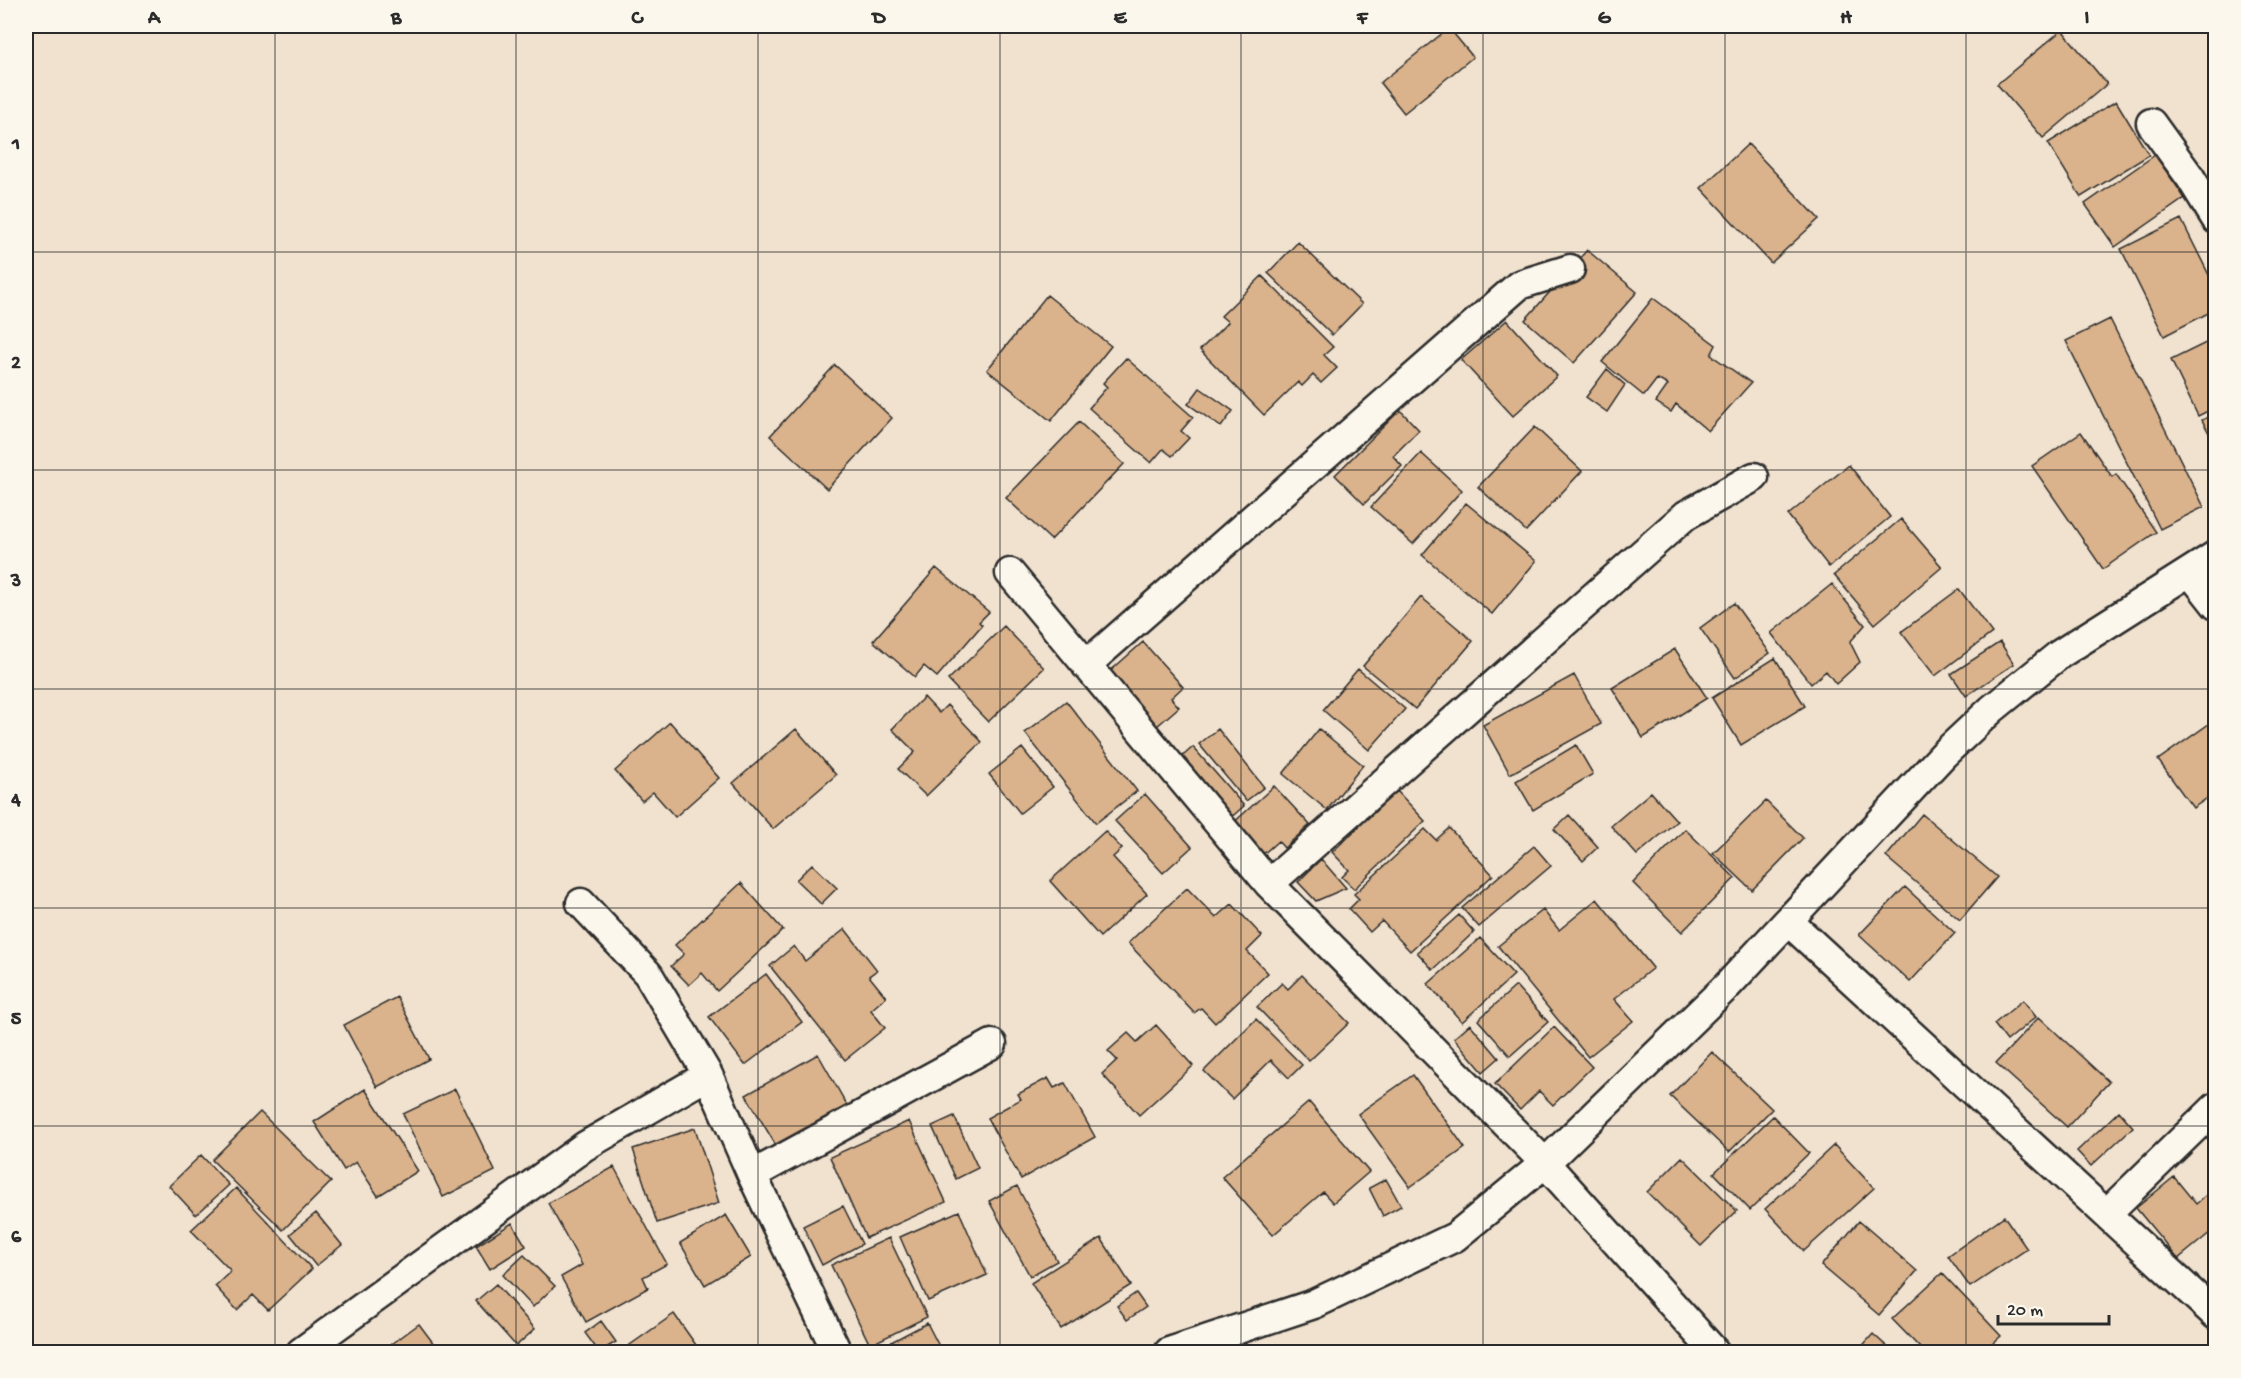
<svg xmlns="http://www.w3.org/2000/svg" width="2241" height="1378" viewBox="0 0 2241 1378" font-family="'Gochi Hand',sans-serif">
<rect width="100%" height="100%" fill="#f1e2cf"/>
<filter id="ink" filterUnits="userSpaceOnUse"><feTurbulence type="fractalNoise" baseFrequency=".0167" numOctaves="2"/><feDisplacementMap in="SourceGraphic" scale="12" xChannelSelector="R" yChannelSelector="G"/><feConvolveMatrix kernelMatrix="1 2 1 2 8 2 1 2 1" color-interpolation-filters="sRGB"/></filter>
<g filter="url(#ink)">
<path fill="#dab28b" stroke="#2b2b2b" stroke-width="1.5" d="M1449,28L1473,57L1404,113L1380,83Z
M2062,30L2107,84L2043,138L1997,84Z
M2116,101L2149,155L2081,197L2048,143Z
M1748,144L1819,219L1771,263L1701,188Z
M2155,155L2185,198L2115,247L2085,204Z
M2181,219L2216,289V309L2164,336L2121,249Z
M1298,242L1362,304L1332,335L1268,273Z
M1587,250L1637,292L1574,363L1525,320Z
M1262,276L1333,347L1324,355L1337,368L1321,383L1313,375L1302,386L1298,382L1264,415L1200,350L1228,322L1221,316Z
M1047,295L1111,346L1051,421L987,370Z
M1653,298L1716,345L1711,355L1751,383L1708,431L1676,404L1671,412L1656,402L1668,385L1657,379L1644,396L1602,362Z
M2110,319L2204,507L2160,529L2066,341Z
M1507,320L1557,376L1513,416L1461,360Z
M2216,338V407L2198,416L2171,360Z
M1126,358L1193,417L1181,431L1189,438L1172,456L1163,449L1151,463L1089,408L1107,387L1103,383Z
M835,365L892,418L827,489L770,436Z
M1607,369L1625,385L1607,412L1586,397Z
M1200,388L1233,411L1221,427L1188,404Z
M1400,410L1419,430L1393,456L1402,466L1364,504L1335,475Z
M2216,413V446L2202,420Z
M1079,422L1124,464L1051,540L1006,498Z
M1535,427L1582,471L1526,531L1478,487Z
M2081,432L2112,477L2116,474L2156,532L2103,569L2032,466Z
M1421,453L1462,490L1413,544L1371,507Z
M1849,465L1890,517L1829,567L1788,515Z
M1466,503L1536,561L1492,614L1422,555Z
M1901,519L1942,567L1875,624L1834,575Z
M936,568L989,612L979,622L982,625L937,677L924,666L915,677L873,641Z
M1832,584L1865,625L1850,642L1860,662L1836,684L1826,671L1811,684L1771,633Z
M1959,589L1992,633L1935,676L1901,632Z
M1421,597L1473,641L1415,709L1363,666Z
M1734,603L1770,653L1735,678L1700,628Z
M1004,626L1044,668L988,722L948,680Z
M1143,642L1183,687L1171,698L1179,707L1156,727L1108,673Z
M2000,642L2014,664L1966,696L1951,674Z
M1675,649L1707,698L1643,738L1612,688Z
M1775,658L1805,706L1741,745L1712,698Z
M1358,669L1405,709L1369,750L1323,710Z
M1574,675L1601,724L1510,774L1483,725Z
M924,697L939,713L947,705L982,742L926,796L898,769L915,752L892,729Z
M1066,701L1137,791L1096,823L1025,733Z
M2216,719V792L2193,808L2158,760Z
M670,722L719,778L675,817L653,792L642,801L615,771Z
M796,729L836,775L773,829L733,783Z
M1218,729L1264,787L1246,801L1199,744Z
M1319,729L1363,765L1327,810L1283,774Z
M1576,745L1593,774L1533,810L1516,781Z
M1193,747L1244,806L1227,821L1176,762Z
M1022,748L1053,787L1020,813L989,774Z
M1274,786L1310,825L1284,848L1278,841L1260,857L1231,825Z
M1397,791L1425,821L1354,889L1342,877L1349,870L1332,852Z
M1651,792L1677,821L1637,855L1611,826Z
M1145,794L1192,847L1163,873L1115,821Z
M1766,801L1803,838L1752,890L1713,853Z
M1922,814L1997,877L1960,920L1886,857Z
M1569,815L1598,847L1583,861L1554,829Z
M1449,828L1493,875L1410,951L1382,921L1370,932L1349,909L1359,899L1354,894L1425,829L1436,840Z
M1685,829L1735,878L1682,932L1633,883Z
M1105,831L1122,849L1113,857L1147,894L1100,937L1050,881Z
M1534,846L1551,866L1479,927L1462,908Z
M1321,859L1346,888L1316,901L1298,882Z
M812,864L837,888L821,904L796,880Z
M741,883L783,930L717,991L702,973L689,985L671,966L684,954L675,945Z
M1905,887L1955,933L1910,982L1859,935Z
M1187,888L1216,918L1232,904L1262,936L1247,951L1268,973L1215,1023L1201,1008L1194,1013L1128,943Z
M1597,899L1653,968L1614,999L1633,1021L1588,1057L1498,946L1543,910L1559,930Z
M1459,915L1474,932L1433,970L1417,952Z
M845,929L877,970L869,976L886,997L871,1010L885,1028L845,1060L770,966L794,946L805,961Z
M1480,938L1514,975L1462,1022L1428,984Z
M766,974L802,1022L745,1065L709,1017Z
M1302,975L1349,1023L1309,1061L1257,1007L1282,983L1288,989Z
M1516,986L1548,1022L1510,1056L1478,1020Z
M397,997L429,1059L377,1087L344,1025Z
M2023,1000L2036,1017L2007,1041L1994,1024Z
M2039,1017L2109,1082L2067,1127L1996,1063Z
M1256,1019L1302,1065L1289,1078L1271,1060L1232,1099L1204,1071Z
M1470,1024L1499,1058L1483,1072L1454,1038Z
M1156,1025L1193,1066L1139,1115L1102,1074L1117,1060L1108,1051L1128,1033L1137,1042Z
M1554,1027L1592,1067L1553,1105L1539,1091L1520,1110L1495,1084Z
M1712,1052L1772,1109L1729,1152L1670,1096Z
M818,1054L848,1107L778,1149L746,1095Z
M1413,1075L1465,1148L1410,1187L1358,1114Z
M1048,1078L1054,1088L1065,1083L1095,1137L1021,1179L987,1118L1021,1099L1018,1094Z
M365,1089L418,1171L378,1196L356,1162L344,1170L314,1122Z
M455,1089L495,1171L443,1197L403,1114Z
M1309,1102L1369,1172L1333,1203L1323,1192L1273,1235L1222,1177Z
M2119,1111L2133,1127L2091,1166L2077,1151Z
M260,1112L331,1182L283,1230L212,1160Z
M954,1116L978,1168L956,1179L932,1126Z
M1773,1116L1809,1153L1750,1210L1714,1173Z
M909,1121L946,1202L866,1238L830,1157Z
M695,1128L719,1203L657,1223L633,1149Z
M1834,1145L1874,1188L1804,1251L1765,1209Z
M201,1155L229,1185L196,1215L169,1186Z
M1682,1157L1737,1211L1701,1246L1647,1192Z
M614,1167L667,1264L643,1277L648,1288L586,1322L561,1277L582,1265L548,1203Z
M2174,1177L2196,1204L2212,1190L2216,1194V1238L2211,1232L2178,1259L2136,1208Z
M1386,1179L1401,1206L1383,1216L1369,1188Z
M1017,1186L1057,1261L1030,1276L989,1201Z
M236,1188L312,1269L268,1310L253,1295L237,1310L215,1286L231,1271L191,1230Z
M843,1206L862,1244L822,1265L803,1226Z
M959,1211L987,1275L928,1301L900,1237Z
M316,1213L342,1245L316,1266L290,1234Z
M726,1215L751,1257L705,1285L680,1243Z
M2004,1216L2027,1249L1970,1287L1948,1256Z
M1859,1221L1917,1271L1879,1315L1821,1266Z
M512,1223L526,1246L490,1269L476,1246Z
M889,1238L927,1317L870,1345L831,1265Z
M1101,1238L1131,1285L1061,1329L1031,1283Z
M524,1255L555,1286L533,1307L503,1275Z
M1942,1273L2001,1336L1983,1352H1924L1892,1319Z
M496,1284L535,1329L516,1346L476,1301Z
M1136,1293L1146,1307L1127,1320L1117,1306Z
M674,1314L701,1352H620Z
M601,1321L616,1342L599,1352L585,1333Z
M927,1323L942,1352H878L876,1350Z
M419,1324L437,1348L430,1352H381Z
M1873,1334L1893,1352H1857Z"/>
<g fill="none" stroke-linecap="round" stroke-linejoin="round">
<defs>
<path id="minor" d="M2151,123L2190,177L2216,219
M2190,572L2216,605
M1010,573L1269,884L1545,1163L1715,1352
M1086,665L1519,285L1570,269
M1269,884L1686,515L1754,477
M581,903L648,974L708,1075L752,1175L837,1352
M1788,921L2216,1315
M752,1175L992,1044
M2107,1213L2216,1107
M301,1352L585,1146L708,1075
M1169,1352L1314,1304L1455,1237L1545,1163L1727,986L1944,754L1992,709L2060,654L2216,555"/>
</defs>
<use href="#minor" stroke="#2b2b2b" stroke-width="33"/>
<use href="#minor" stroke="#fbf7ec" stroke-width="28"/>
</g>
</g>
<path fill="none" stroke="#2b2b2b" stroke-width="1.5" stroke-opacity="0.55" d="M275,26V1352M516,26V1352M758,26V1352M1000,26V1352M1241,26V1352M1483,26V1352M1725,26V1352M1966,26V1352M26,252H2216M26,470H2216M26,689H2216M26,908H2216M26,1126H2216"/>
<rect width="2241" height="1378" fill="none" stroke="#fbf7ec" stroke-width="66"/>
<path d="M1998 1315v9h111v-9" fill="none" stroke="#2b2b2b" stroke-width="3"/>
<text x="2007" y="1315" font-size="18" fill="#2b2b2b" stroke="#fbf7ec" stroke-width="4.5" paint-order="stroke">20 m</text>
<rect x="33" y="33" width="2175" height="1312" fill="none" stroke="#2b2b2b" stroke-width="2"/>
<g font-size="20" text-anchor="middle" font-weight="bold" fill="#2b2b2b">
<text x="154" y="23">A</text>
<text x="396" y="23">B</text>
<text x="637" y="23">C</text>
<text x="879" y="23">D</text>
<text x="1120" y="23">E</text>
<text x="1362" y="23">F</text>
<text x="1604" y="23">G</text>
<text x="1846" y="23">H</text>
<text x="2087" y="23">I</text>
<text x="16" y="149">1</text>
<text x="16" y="368">2</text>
<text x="16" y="586">3</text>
<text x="16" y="805">4</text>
<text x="16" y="1024">5</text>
<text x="16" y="1242">6</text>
</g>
</svg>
